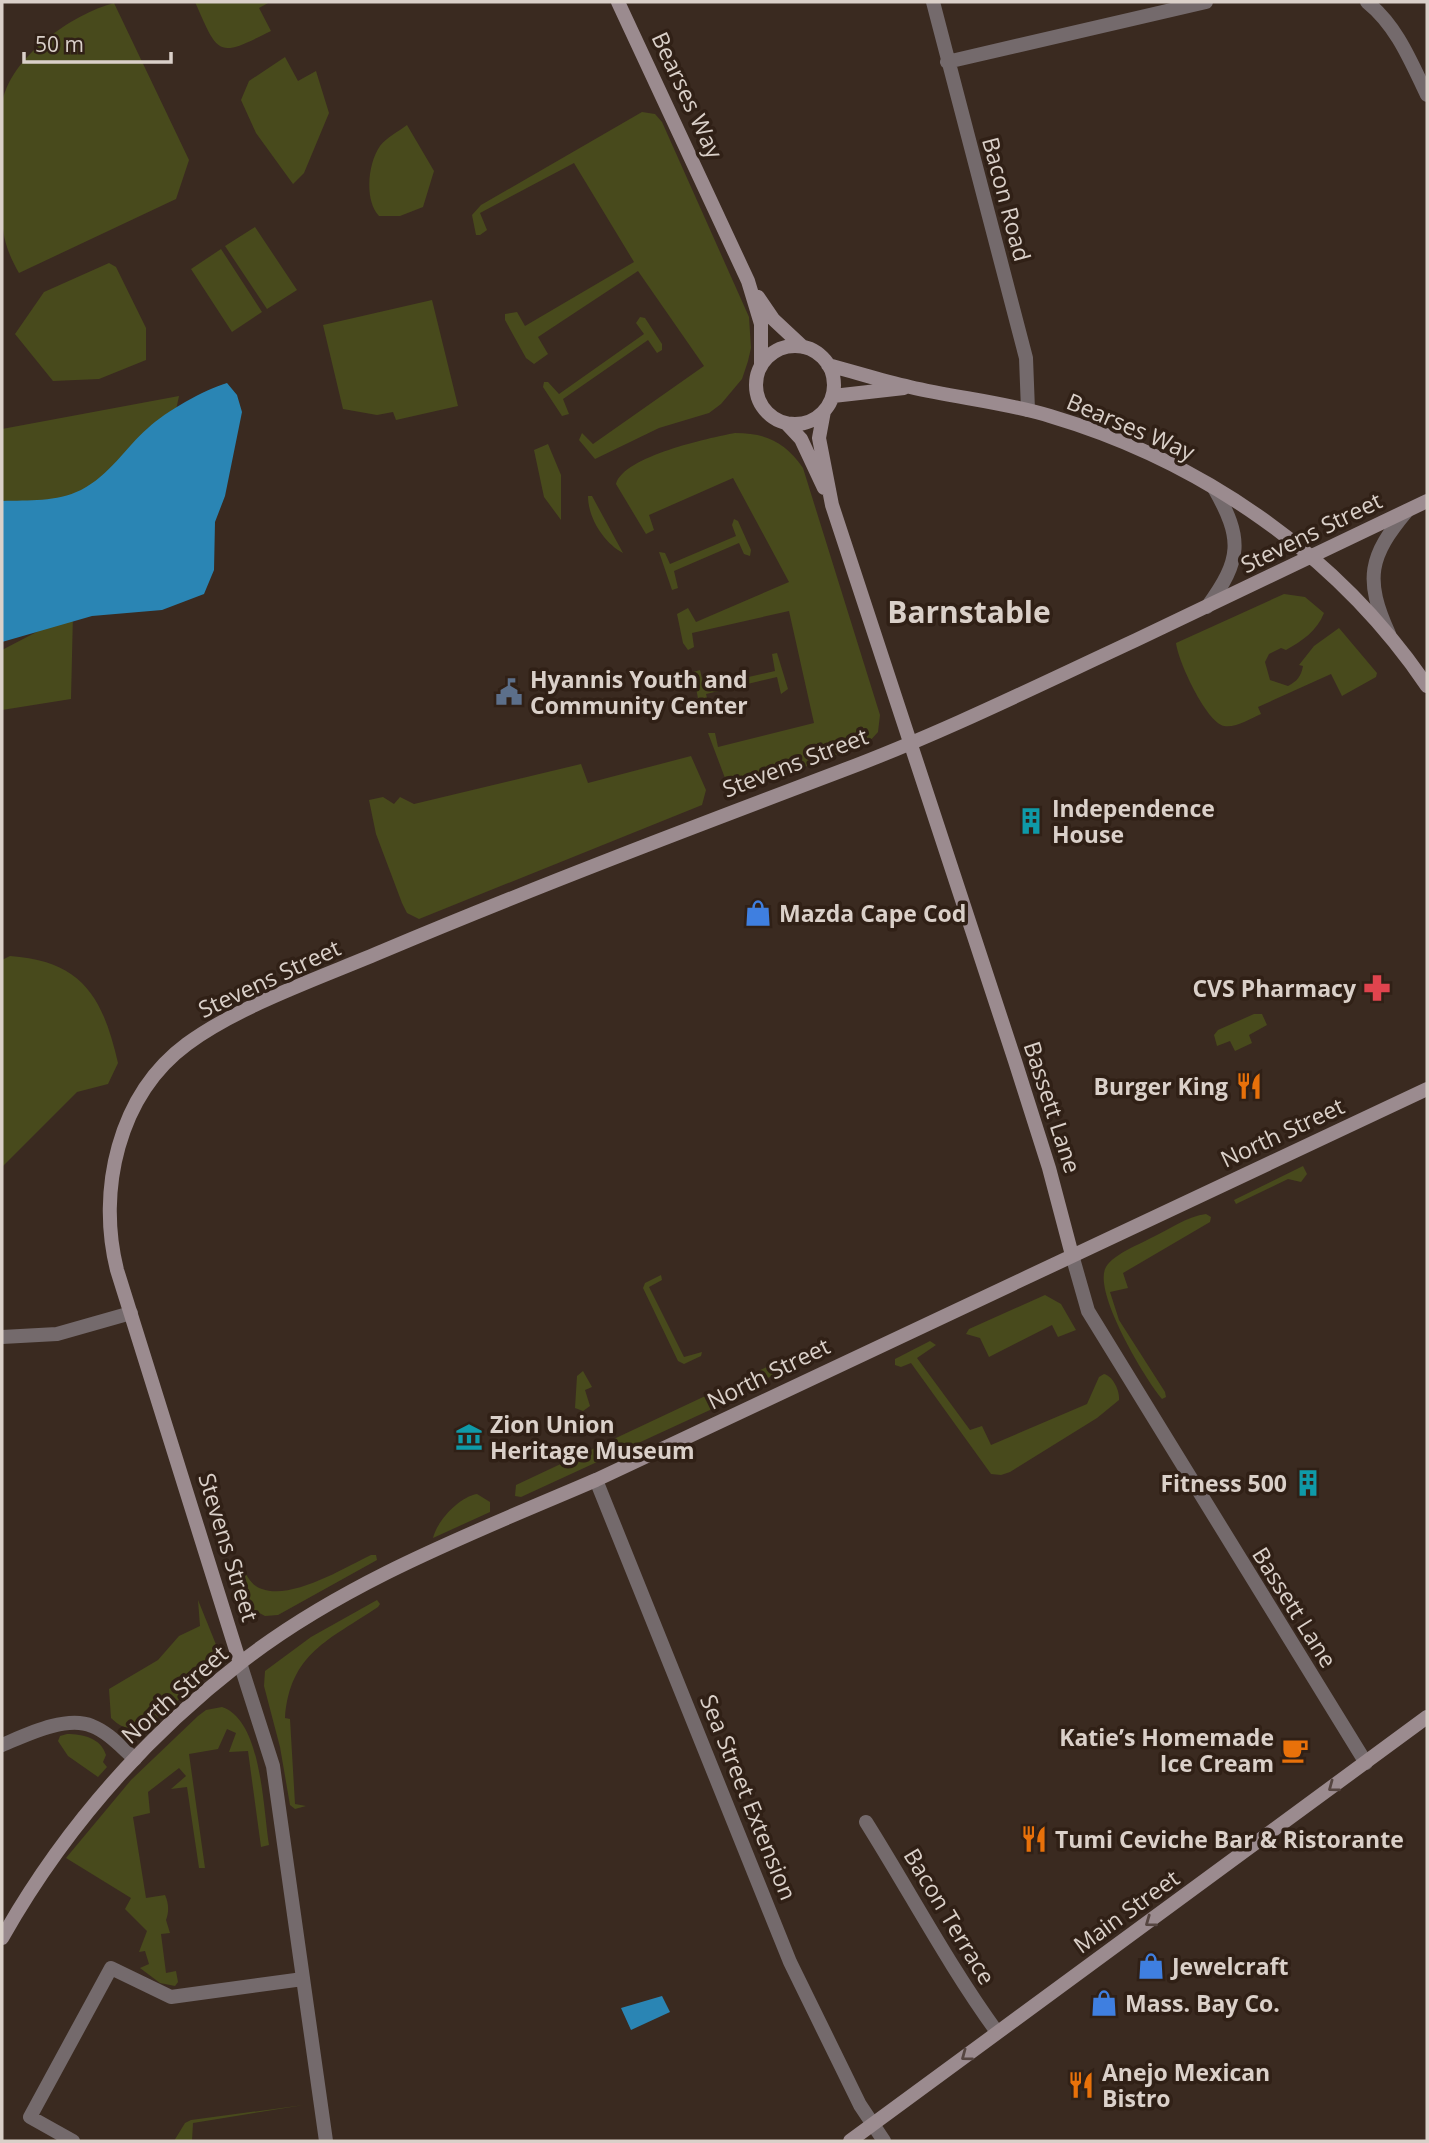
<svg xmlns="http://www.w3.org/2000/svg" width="1429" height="2143" viewBox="0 0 1429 2143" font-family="'Open Sans',sans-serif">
<rect width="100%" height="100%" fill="#3a2a20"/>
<path fill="#484a1c" d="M195,2H270L259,8L271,31C217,58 219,56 195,2Z
M114,3L189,160L176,199L19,273C0,240 2,224 2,186C2,160 0,130 2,104C9,58 72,14 114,3Z
M285,57L298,81L316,71L329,113L304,173L293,184L256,133L241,100L249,81Z
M642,112L655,114L662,122L749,317L751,348L748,361L742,379L721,404L709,413L659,428L595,459L579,440L582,433L593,444L704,366L638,271L538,337L548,354L534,364L526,358L505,320V314L517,312L525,326L634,262L574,163L480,213L487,230L480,235H476L472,215L481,205Z
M407,125L434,171L423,207L400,216H379C364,200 368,163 380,146C387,137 398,132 407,125Z
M255,227L297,290L267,309L225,246Z
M221,249L262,312L232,332L191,269Z
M109,263L116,267L146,328V360L99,379L53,381L15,334L44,292Z
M432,300L458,406L396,420L393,412L377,415L343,409L323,325Z
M640,317L645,318L662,344V350L657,353L648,340L563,399L569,414L562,416L543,387L544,382H548L559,394L644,334L636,323Z
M179,396L171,434L149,435L126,452L89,493L2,519V429Z
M735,433C766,433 785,442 803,468L880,715L878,732L868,743L741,791L728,786L708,733H715L718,747L814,723L789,611L692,633L694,647L688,650L683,643L677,614L688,608L696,622L789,582L733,478L649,515L654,530L646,534L616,484C624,456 709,438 735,433Z
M548,444L561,475V520L544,497L534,450Z
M588,496H592L623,553C604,543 588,518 588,496Z
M734,519L738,521L751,550L750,556L744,554L739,543L674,571L678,588L672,590L659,552L665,553L670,564L736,536L732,525Z
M1284,594L1305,597L1324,613C1317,631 1302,641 1286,650L1281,648L1269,654L1265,662L1270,680L1288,686C1297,681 1301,677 1303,666L1299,665L1314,646L1339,628L1377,673L1376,677L1342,696L1331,674L1258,707L1261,714C1250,719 1236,728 1224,726C1206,722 1178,661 1176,643Z
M73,613L71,699L2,710V650Z
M777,653L788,689L781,694L777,677L706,694L710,710L700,709L693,672L700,670L704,687L775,671L772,654Z
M691,756L706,790L702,805L419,919L407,913L402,903L376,834L369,800L383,797L394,804L400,797L414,804L581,764L588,783Z
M10,956C83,961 103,998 118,1063L108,1084L77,1092L2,1167V960Z
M1254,1014H1262L1267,1025L1249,1035L1252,1043L1235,1051L1230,1041L1217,1046L1214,1035L1218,1030Z
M1303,1166L1307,1174L1301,1182L1288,1179L1236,1204L1234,1200Z
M1206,1214L1211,1217L1210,1222L1123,1273L1128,1288L1110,1292L1119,1320L1165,1392L1166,1397L1162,1399C1145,1379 1092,1291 1106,1267C1114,1254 1138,1245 1151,1238C1168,1230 1188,1216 1206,1214Z
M661,1275L662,1280L649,1287L684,1357L702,1352L701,1356L684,1364L678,1361L643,1288L645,1283Z
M1045,1295L1061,1304L1076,1330L1058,1337L1052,1325L989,1357L980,1338L966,1334L969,1329Z
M930,1341L936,1345L917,1358L970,1430L982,1426L991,1445L1087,1404L1099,1377L1104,1374C1113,1376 1120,1391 1119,1400L1097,1418L1010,1472L1001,1475L991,1474L911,1363L901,1367L895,1365V1359Z
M791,1355L795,1365L751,1386L744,1378Z
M583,1371L592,1387L585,1390L590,1406L583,1411L575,1408L577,1376Z
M718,1390L724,1394L723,1404L521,1497L515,1496L516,1485Z
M477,1494L490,1502V1512L433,1538C437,1521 459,1497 477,1494Z
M371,1555H376L377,1560L278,1615L265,1616L244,1605L231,1567L241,1565C246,1574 251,1586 262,1589C292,1600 344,1568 371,1555Z
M198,1600L217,1647H222L221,1658L214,1669L146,1728C133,1732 121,1728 111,1718L109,1689L158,1660L179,1636L200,1626Z
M377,1600L380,1604L378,1607C329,1640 290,1653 285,1718L290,1719L295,1804L306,1806L295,1809L290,1805L280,1747L264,1686L265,1671L311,1637Z
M222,1707C262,1720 263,1809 269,1845L261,1847L248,1751L229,1752L236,1733L227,1729L218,1749L189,1754L205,1868H199L187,1787L171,1789L186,1776L179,1768L148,1792L150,1813L133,1817L146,1898L165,1895C169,1904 169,1912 166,1920L170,1933L161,1934L166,1973L176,1971L178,1982L175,1986L160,1983L140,1968L149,1964L145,1951L139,1952L147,1931L125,1909L131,1898L66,1858L131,1780L198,1716L206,1710Z
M67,1734C83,1734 101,1738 106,1755L103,1762L107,1767L98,1777L68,1756L58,1741L60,1736Z
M304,2105L193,2123L192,2141H174L185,2123L191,2120Z"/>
<path fill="#2a85b4" d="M227,383L237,395L242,412L225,496L215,522L214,570L204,594L162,610L92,616L2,642V501C29,500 56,502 81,490C110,475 125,448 148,428C166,411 204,390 227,383Z
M662,1996L670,2012L631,2030L621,2008Z"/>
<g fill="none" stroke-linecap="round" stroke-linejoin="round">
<path stroke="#746a6c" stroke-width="14" d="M933,2L1026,358L1028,410
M1367,2C1397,26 1411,62 1427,95
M947,62L1206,2
M1207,607C1242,559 1243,539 1214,488
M1389,634C1364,579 1369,556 1407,511
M1072,1255L1088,1311L1366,1763
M2,1337L57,1334L131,1313
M596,1480L790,1962L860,2105L884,2141
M240,1663L273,1766L326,2141
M2,1745C26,1735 66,1715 92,1726C108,1732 122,1748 135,1759
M866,1822C910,1892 949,1966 997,2032
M73,2141L30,2117L111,1968L171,1997L303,1979"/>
<path stroke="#9b8b8f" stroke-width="14" d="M618,2L748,281L761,324V366
M758,297L773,319L803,347
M756 385a39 39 0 1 1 78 0a39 39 0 1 1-78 0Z
M828,365C855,372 882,381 910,387C957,398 1004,402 1050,416C1202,461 1338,555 1427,686
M833,396L904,388
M824,411L819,438L832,505L1015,1061L1049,1168L1072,1255
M786,423L801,439L824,488
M240,1663L117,1270C97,1191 118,1095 187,1044C240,1005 322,977 383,951C535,887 688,829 841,771C942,733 1039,685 1136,640C1233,594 1330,548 1427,501
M2,1938C62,1832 143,1739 239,1664C343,1582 475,1532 596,1480L1427,1089
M850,2141L1427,1717"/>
</g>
<defs><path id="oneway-chevron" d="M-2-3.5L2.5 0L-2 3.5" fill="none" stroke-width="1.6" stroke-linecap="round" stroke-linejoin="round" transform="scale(1.75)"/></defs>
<g stroke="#554540">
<use href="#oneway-chevron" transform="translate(1333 1787) rotate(143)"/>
<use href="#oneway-chevron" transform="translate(1150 1922) rotate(144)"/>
<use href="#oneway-chevron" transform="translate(966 2056) rotate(143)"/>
</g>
<defs>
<symbol id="civic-bare" viewBox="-9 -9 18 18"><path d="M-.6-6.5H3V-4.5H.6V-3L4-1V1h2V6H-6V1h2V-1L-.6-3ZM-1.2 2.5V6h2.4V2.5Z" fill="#5c6f8a" stroke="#302016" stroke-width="2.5" paint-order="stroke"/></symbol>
<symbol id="building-bare" viewBox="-9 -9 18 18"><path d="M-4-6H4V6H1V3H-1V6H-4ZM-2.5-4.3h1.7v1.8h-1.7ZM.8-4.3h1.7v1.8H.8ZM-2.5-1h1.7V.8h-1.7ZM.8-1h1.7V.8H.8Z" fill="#0f9aa8" stroke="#302016" stroke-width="2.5" paint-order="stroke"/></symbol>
<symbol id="shop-bare" viewBox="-9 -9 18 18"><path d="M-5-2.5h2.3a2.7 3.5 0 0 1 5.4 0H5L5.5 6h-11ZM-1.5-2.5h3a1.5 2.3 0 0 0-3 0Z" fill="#3f7fe0" stroke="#302016" stroke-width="2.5" paint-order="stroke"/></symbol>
<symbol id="pharmacy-bare" viewBox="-9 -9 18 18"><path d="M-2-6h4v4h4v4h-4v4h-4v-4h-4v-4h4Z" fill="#e0444e" stroke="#302016" stroke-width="2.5" paint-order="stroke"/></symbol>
<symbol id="restaurant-bare" viewBox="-9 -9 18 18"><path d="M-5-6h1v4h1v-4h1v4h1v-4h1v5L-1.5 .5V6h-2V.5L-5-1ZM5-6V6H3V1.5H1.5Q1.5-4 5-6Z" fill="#e8710a" stroke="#302016" stroke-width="2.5" paint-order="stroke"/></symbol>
<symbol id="museum-bare" viewBox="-9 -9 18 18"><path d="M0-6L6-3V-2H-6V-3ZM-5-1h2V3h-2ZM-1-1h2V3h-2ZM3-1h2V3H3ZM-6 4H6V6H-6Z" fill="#0f9aa8" stroke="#302016" stroke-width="2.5" paint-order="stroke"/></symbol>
<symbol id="cafe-bare" viewBox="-9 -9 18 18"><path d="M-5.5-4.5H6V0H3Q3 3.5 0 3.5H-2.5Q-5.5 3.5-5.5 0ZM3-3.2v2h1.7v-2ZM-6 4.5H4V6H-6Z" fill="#e8710a" stroke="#302016" stroke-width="2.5" paint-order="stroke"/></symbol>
</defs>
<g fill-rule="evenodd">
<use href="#civic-bare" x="490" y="673" width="38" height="38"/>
<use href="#building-bare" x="1012" y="802" width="38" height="38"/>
<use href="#shop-bare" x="739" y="894" width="38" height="38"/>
<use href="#pharmacy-bare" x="1358" y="969" width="38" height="38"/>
<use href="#restaurant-bare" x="1230" y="1067" width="38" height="38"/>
<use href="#museum-bare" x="450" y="1418" width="38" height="38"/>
<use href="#building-bare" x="1289" y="1464" width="38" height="38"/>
<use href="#cafe-bare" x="1276" y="1731" width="38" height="38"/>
<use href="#restaurant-bare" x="1015" y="1820" width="38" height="38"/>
<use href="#shop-bare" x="1132" y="1947" width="38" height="38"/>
<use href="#shop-bare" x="1085" y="1984" width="38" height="38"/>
<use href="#restaurant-bare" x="1062" y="2066" width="38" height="38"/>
</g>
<g text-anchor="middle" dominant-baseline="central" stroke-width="7" stroke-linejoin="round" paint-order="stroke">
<g font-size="23" fill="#dad0c9" stroke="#302016">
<text transform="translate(688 95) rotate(65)">Bearses Way</text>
<text transform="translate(1007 199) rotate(75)">Bacon Road</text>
<text transform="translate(1131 426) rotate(23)">Bearses Way</text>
<text transform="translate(1311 532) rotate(-26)">Stevens Street</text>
<text transform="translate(795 762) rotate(-21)">Stevens Street</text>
<text transform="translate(269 978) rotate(-25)">Stevens Street</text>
<text transform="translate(1053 1107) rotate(72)">Bassett Lane</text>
<text transform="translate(1282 1132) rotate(-25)">North Street</text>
<text transform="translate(768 1373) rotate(-26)">North Street</text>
<text transform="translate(229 1547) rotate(73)">Stevens Street</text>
<text transform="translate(1295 1607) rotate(58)">Bassett Lane</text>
<text transform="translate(174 1694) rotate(-42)">North Street</text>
<text transform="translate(749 1797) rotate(68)">Sea Street Extension</text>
<text transform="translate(1126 1911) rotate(-36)">Main Street</text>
<text transform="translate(950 1916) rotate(59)">Bacon Terrace</text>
</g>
<g font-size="23" font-weight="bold" fill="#dad0c9" stroke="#302016" text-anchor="start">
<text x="530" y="679">Hyannis Youth and<tspan x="530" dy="26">Community Center</tspan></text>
<text x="1052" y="808">Independence<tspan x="1052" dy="26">House</tspan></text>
<text x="779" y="913">Mazda Cape Cod</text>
<text x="1356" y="988" text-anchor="end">CVS Pharmacy</text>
<text x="1228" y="1086" text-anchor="end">Burger King</text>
<text x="490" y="1424">Zion Union<tspan x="490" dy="26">Heritage Museum</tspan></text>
<text x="1287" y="1483" text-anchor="end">Fitness 500</text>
<text x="1274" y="1737" text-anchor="end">Katie’s Homemade<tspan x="1274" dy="26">Ice Cream</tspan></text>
<text x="1055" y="1839">Tumi Ceviche Bar &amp; Ristorante</text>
<text x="1172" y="1966">Jewelcraft</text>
<text x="1125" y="2003">Mass. Bay Co.</text>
<text x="1102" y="2072">Anejo Mexican<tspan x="1102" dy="26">Bistro</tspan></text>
</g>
<g font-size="30" font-weight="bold" fill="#dad0c9" stroke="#302016">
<text x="969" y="611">Barnstable</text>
</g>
</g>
<rect width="1429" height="2143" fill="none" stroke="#dad0c9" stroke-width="7"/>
<path d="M24 52v10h147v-10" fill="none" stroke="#dad0c9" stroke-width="3.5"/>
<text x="35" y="52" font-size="21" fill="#dad0c9" stroke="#302016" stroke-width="5" paint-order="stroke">50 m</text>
</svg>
